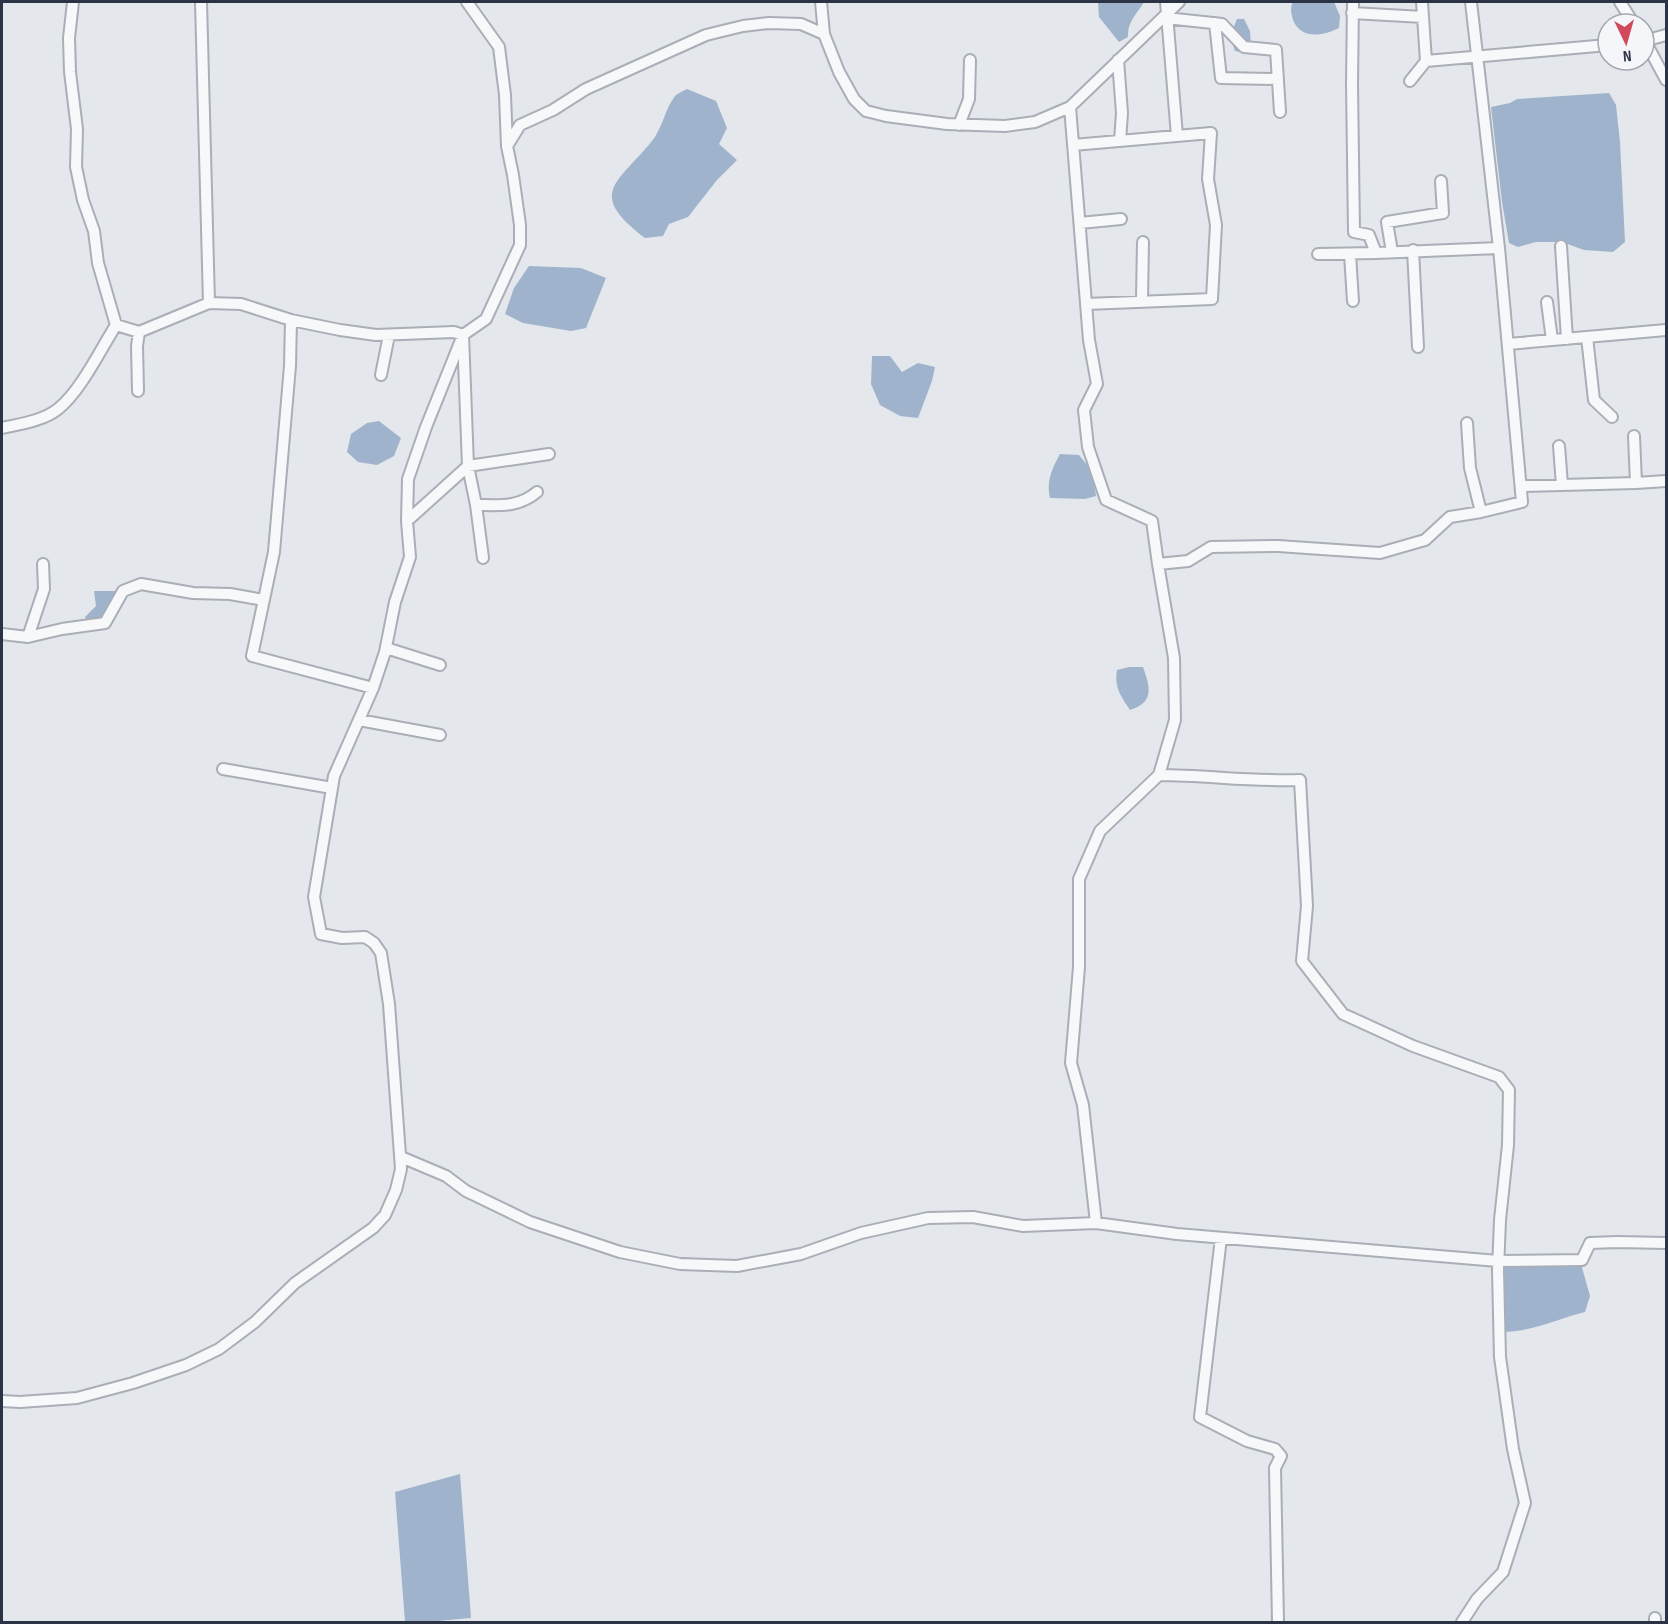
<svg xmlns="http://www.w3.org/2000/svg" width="1668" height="1624" viewBox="0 0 1668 1624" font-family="'Sofia Sans Condensed',sans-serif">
<rect width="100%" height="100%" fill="#e4e7ec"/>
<path fill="#9fb4cc" d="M1098,2H1144C1137,14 1127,22 1128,37L1119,42L1099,17Z
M1293,2H1334L1340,16L1339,28C1323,36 1301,40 1293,20C1291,13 1290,8 1293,2Z
M1237,19H1244L1250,31L1251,48L1244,47L1240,52L1235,51L1230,36Z
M687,89L716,101L727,128L719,144L737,160L717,180L688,217L669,224L663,236L645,238C586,193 617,184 652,141C662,129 665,109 675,96C678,93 683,91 687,89Z
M1609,93L1616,105L1620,142L1625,242L1613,252L1584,250L1562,242H1536L1518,247L1509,243L1502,202L1491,107L1510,103L1517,99Z
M529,266L581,268L606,278L586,328L571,331L523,323L505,314L514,288Z
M872,356H890L902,372L918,363L935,367L932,381L918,418L900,416L880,405L871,384Z
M379,421L401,438L394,456L377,465L358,462L347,452L351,434L367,423Z
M1060,454L1079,455L1092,471L1096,496L1085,499L1050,498C1046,481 1052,469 1060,454Z
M94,591H123L93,629L85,617L96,606Z
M1129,667H1143C1150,687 1155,702 1130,710C1121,696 1114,688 1117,670Z
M1505,1264H1581L1590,1296L1585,1312C1558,1319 1530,1332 1502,1332V1283Z
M460,1474L471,1618L426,1622H405L395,1492Z"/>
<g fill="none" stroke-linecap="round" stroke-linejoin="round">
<defs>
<path id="minor" d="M201,2L209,303
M467,2L499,47L505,95L507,146
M821,2L824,34
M1166,2L1177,136
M1353,2L1352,84L1354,232L1369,235L1376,253L1499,248
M1422,2L1426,61
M1620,2L1634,24
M1352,13L1423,17
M1166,18L1222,24L1244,47L1276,50L1280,112
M1215,23L1221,78L1278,79
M1644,39L1666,80
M1644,41L1666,35
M1118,60L1122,113L1120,141
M1410,81L1426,61L1608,45
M1070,107L1089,340L1097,384L1084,410L1088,447L1106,500L1152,521L1158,564
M959,125L969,99L970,60
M1073,145L1211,133L1208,179L1216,225L1212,299L1086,304
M1080,223L1121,219
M1561,246L1567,339
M1413,250L1418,347
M1392,252L1387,222L1443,213L1441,181
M1318,254L1376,253
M1350,254L1353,301
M1142,299L1143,242
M1547,302L1552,340
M291,320L290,366L274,552L252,656L373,688
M116,325L139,332
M1587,337L1594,400L1612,417
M1508,344L1666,330
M381,375L389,335
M1467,423L1470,468L1481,512
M2,428C20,424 43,421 58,409C80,392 101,349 116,325L98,263L94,231L83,200L76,167L77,129L70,72L69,38L73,2
M1634,436L1636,483
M1559,446L1562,485
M1521,486L1636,483L1666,481
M476,505C499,505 518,508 537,492
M407,521L468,466L549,454
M483,558L476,505L468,466L463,335L486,319L520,245V225L513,175L507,146L520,125L553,110L586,89L706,35L743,26L769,23L801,24L824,34L839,72L854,99L866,111L886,116L947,124L1005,126L1035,122L1070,107L1179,2
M2,634L28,637L62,629L105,623L123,591L141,584L193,593L230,594L264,600
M28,637L44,589L43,564
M386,648L440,665
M359,720L440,735
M223,769L332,788
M401,1157L446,1176L466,1191L530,1222L620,1252L680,1264L737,1266L801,1254L861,1233L928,1218L973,1217L1023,1226L1096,1223L1083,1105L1071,1063L1079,967V879L1100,831L1159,775
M1096,1223L1177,1234L1498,1261L1582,1260L1590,1243L1617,1242L1666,1243
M1221,1238L1200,1417L1247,1441L1275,1449L1281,1456L1275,1468L1278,1622
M2,1401L20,1402L77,1398L133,1383L186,1365L219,1349L255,1322L295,1283L373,1228L385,1215L396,1190L401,1169L389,1004L381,953L374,943L365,937L342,938L321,934L314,897L334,776L373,688L385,652L395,602L410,557L407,521L408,479L426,427L463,335L454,332L376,335L340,330L291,320L241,304L209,303L139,332L137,346L138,391
M1655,1618V1622
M1462,1622L1477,1599L1503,1572L1525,1503L1513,1449L1500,1357L1498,1270L1500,1220L1508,1145L1509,1090L1499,1077L1413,1046L1343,1014L1302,961L1307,906L1300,780C1253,782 1206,775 1159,775L1175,720L1174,658L1158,564L1188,561L1211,547L1278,546L1380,553L1425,540L1450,517L1481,512L1522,502L1499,248L1471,2"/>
</defs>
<use href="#minor" stroke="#a9aeb7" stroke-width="14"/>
<use href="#minor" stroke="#f7f8fa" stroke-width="10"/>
</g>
<rect width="1668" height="1624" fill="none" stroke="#2b3445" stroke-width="6"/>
<g transform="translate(1626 42) rotate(175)"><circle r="28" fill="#f4f6f9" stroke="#a4a8b1" stroke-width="1.5"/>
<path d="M0-4.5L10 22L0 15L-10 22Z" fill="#d1495b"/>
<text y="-9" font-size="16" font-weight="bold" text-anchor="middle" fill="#2b3445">N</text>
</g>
</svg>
